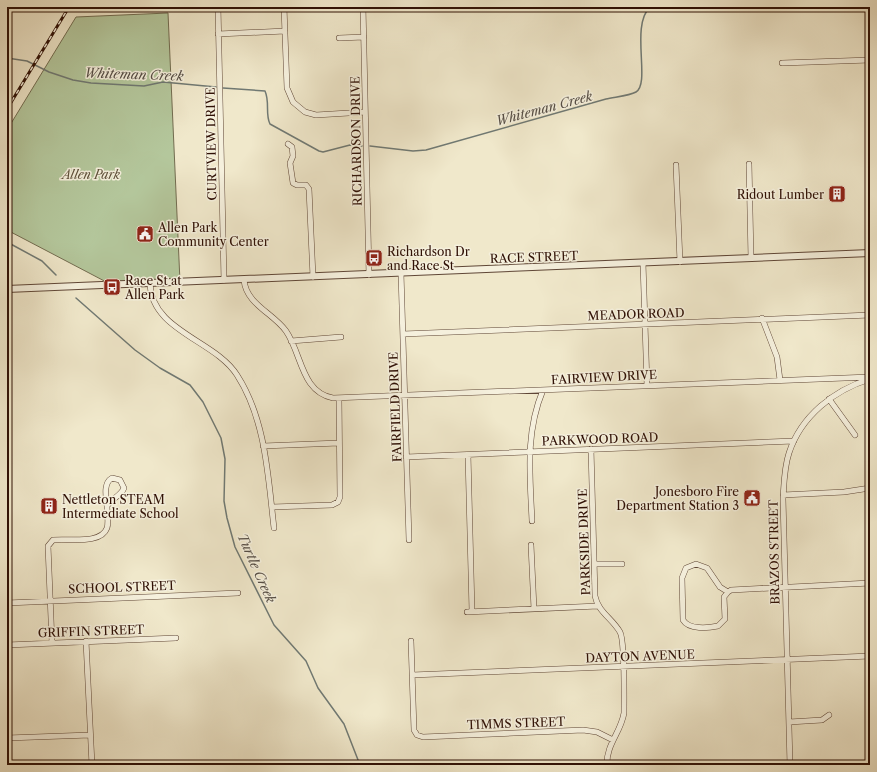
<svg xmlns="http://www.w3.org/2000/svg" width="877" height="772" viewBox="0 0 877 772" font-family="'Libre Caslon Text',serif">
<rect width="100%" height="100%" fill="#f0e8cb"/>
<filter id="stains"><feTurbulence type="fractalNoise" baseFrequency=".005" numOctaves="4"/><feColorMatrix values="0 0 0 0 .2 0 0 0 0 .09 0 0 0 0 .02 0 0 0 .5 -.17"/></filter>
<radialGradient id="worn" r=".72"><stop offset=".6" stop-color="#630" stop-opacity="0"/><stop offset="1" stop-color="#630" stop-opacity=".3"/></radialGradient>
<path fill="#b4c79c" stroke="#726c50" d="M168,13L180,282L112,285L7,230V130L76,17Z"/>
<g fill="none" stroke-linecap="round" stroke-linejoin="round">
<path stroke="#707973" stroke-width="1.5" d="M7,58L27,61L49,72L73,80L91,83L144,86L163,82L216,87
M223,88L265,91C270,102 265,114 270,124L319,151L323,152L350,145L362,146
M370,146L413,151L426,150L606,99C614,97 629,96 636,92C651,83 630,26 650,7
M7,242L42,261L56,275
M76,298L135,350L160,368L190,385L203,402L221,438L225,459L224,501L227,518L235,547L274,625L306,661L318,688L344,724L360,765"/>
<defs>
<path id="minor" d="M218,7L224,280
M284,7L287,88L293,102L305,112L316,115L365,112
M363,7L369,275
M218,34L285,31
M339,38L364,37
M782,63L870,60
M288,144L292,147L293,156L290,163L293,183L297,185H306L309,189L313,277
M749,164L751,258
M676,165L680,262
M643,263L647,385
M401,273L409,540
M244,280C246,304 273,313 286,331C302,354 301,392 333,398L870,377
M150,283C151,331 215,340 237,375C266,420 268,477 274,528
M762,318L777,357L780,380
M403,334L870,315
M291,341L341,337
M829,399L855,435
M263,446L339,443
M591,449L595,596C598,612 612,618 620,632C625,641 624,698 624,713C621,732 606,745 607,765
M468,455L472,611
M406,457L794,441
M112,478L120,480L124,488C121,496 112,498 107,506C106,497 103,483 112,478Z
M783,495L844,492L870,488
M272,507L332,505L338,502L340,497L339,399
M532,521C530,475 525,433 543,390
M531,545L534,609
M594,564H622
M696,564L707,568L720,587L728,592L724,597L725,619L718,626C708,628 689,630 683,620L682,578L686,568Z
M728,592L731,590L870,583
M7,603L238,593
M467,612L598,606
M86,641L92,765
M411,641L414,730L417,735L423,737L583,730L597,732L613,740
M52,643L48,546L53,540C68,538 101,545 107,528C109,522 107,513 107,506
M7,645L176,638
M412,675L870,656
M789,722L822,720L829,715
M7,738L90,735
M790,765L783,499C784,484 784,468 789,453C801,416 834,390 870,379"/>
<path id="tertiary" d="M7,289L870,253"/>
</defs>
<use href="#minor" stroke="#5f4636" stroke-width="6"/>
<use href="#tertiary" stroke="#5f4636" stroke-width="8"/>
<use href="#minor" stroke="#f5f0dd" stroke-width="5"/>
<use href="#tertiary" stroke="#f5f0dd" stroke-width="6"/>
<defs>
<path id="rail" d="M7,109L69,7"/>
</defs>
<use href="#rail" stroke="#2f1005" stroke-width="3"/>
<use href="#rail" stroke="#f5f0dd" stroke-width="1.5" stroke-dasharray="4.5" stroke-linecap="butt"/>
</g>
<defs>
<symbol id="building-square" viewBox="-11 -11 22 22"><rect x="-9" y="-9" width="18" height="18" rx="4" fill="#8f2418" stroke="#f5f0dd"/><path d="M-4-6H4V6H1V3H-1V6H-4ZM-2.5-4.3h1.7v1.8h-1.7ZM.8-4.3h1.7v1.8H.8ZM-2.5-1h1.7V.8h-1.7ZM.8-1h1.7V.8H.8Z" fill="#fff"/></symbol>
<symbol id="civic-square" viewBox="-11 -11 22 22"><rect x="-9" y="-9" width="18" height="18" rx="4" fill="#8f2418" stroke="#f5f0dd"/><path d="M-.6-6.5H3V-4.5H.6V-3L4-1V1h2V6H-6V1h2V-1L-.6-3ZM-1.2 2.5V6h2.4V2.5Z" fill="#fff"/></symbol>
<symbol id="bus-square" viewBox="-11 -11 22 22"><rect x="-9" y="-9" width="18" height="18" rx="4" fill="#8f2418" stroke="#f5f0dd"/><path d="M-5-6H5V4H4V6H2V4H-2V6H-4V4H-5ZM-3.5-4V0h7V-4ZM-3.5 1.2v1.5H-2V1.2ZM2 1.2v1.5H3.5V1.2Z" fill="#fff"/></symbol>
</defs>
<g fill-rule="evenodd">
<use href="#building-square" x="827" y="184" width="20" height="20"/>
<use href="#civic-square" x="135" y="224" width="20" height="20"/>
<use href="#bus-square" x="364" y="248" width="20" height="20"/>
<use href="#bus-square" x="102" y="277" width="20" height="20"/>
<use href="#civic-square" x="742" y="488" width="20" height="20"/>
<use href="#building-square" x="39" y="496" width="20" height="20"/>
</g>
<g text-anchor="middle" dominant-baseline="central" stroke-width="3" stroke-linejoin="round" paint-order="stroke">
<g font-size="12" fill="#2f1005" stroke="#f5f0dd">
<text transform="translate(356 141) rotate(-91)">RICHARDSON DRIVE</text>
<text transform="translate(211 144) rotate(-91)">CURTVIEW DRIVE</text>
<text transform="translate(534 257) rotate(-2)">RACE STREET</text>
<text transform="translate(636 314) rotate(-2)">MEADOR ROAD</text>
<text transform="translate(604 377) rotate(-3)">FAIRVIEW DRIVE</text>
<text transform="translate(395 407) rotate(-92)">FAIRFIELD DRIVE</text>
<text transform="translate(600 439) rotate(-2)">PARKWOOD ROAD</text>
<text transform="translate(584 542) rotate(-92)">PARKSIDE DRIVE</text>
<text transform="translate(774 552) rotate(-91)">BRAZOS STREET</text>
<text transform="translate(122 587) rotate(-2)">SCHOOL STREET</text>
<text transform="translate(91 631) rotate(-2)">GRIFFIN STREET</text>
<text transform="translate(640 656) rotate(-2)">DAYTON AVENUE</text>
<text transform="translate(516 723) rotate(-2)">TIMMS STREET</text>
</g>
<g font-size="12" font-style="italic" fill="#5e503a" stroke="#f5f0dd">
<text x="91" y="174">Allen Park</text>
</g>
<g font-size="12" fill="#2f1005" stroke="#f5f0dd" text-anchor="start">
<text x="824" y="194" text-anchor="end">Ridout Lumber</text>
<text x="158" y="227">Allen Park<tspan x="158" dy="14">Community Center</tspan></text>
<text x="387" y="251">Richardson Dr<tspan x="387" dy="14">and Race St</tspan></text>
<text x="125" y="280">Race St at<tspan x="125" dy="14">Allen Park</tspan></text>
<text x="739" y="491" text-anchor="end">Jonesboro Fire<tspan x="739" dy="14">Department Station 3</tspan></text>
<text x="62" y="499">Nettleton STEAM<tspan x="62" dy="14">Intermediate School</tspan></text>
</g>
<g font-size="13" font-style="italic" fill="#554d45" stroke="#f5f0dd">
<text transform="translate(134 74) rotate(2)">Whiteman Creek</text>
<text transform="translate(544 108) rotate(-15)">Whiteman Creek</text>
<text transform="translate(257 568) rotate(66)">Turtle Creek</text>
</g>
</g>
<rect width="877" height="772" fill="none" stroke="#f0e8cb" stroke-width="24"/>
<rect x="8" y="8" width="861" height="756" fill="none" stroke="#2f1005" stroke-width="2"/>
<rect x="12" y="12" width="853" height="748" fill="none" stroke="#2f1005"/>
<rect width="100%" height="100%" filter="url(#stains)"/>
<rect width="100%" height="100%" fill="url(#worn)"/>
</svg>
